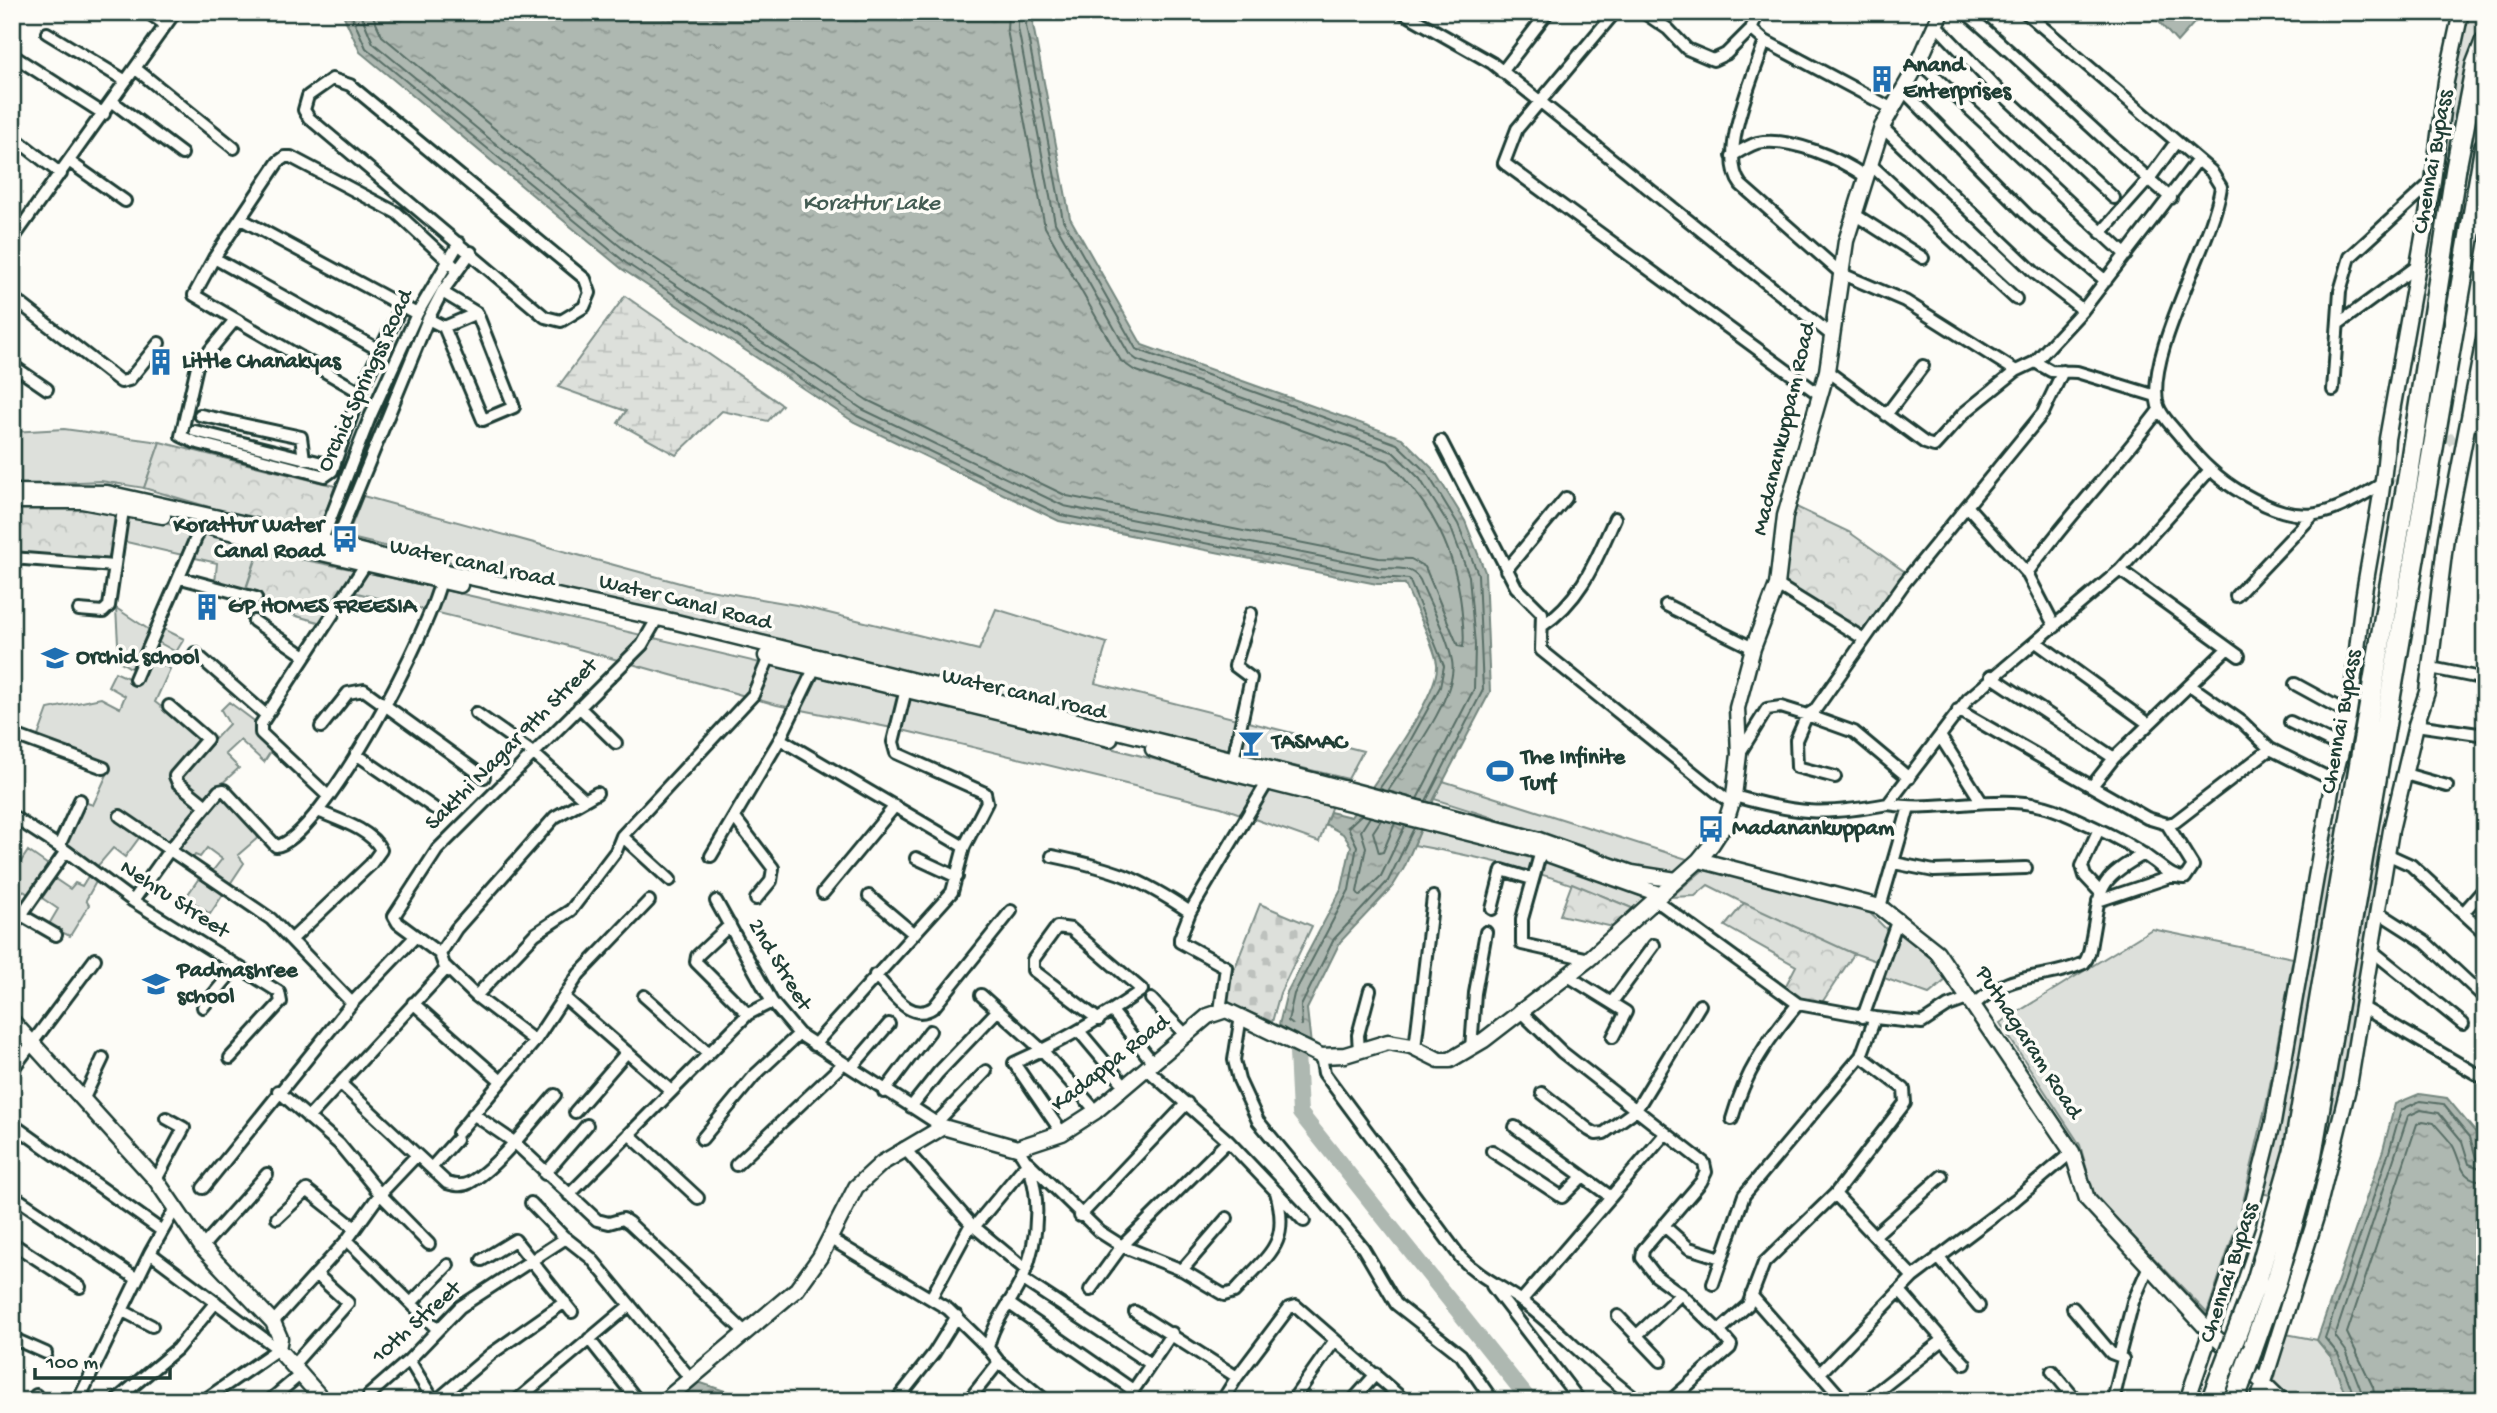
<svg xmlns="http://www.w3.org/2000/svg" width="2497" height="1413" viewBox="0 0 2497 1413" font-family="'Gochi Hand',sans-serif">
<defs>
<pattern id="forest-crowns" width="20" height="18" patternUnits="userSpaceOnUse" patternTransform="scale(1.75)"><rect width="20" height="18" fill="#dde0db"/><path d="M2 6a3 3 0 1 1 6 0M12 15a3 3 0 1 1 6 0" fill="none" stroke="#bdc1bd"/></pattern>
<pattern id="wetland-marsh" width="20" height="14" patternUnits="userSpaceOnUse" patternTransform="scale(1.75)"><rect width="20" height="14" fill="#dde0db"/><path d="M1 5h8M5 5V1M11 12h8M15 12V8" fill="none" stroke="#bdc1bd"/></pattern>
<pattern id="cemetery-stones" width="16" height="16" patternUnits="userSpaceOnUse" patternTransform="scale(1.75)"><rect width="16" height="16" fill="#dde0db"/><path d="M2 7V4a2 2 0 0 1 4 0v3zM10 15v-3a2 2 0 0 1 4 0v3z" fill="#bdc1bd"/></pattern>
<pattern id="water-ripples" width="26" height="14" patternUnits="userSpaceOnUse" patternTransform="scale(1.75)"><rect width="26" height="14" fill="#aeb8b1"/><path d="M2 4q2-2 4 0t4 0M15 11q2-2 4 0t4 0" fill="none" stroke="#8d9791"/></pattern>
</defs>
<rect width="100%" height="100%" fill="#fdfcf7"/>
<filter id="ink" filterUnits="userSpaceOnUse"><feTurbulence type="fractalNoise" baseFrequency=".0143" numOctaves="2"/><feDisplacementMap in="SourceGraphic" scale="14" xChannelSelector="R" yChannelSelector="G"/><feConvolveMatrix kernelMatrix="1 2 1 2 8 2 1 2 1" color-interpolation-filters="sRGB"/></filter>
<g filter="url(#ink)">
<path fill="#dde0db" stroke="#7e8e88" stroke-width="2" d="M2465,12H2485V27L2470,67L2449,181L2438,180L2450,81Z
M64,429L160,442L144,488L101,481L12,485V432Z
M363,496L698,588L796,605L979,650L996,609L1107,643L1095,683L1363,751L1348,779L347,537Z
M126,514L260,546L245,591L215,583L217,563L122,541Z
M356,570C682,643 1009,720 1332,805L1319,842L1221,807L902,730L777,705L540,638L345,590Z
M116,608L151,631L164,629L184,639L176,652L158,642L149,657L170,669L155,702L202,739H215L229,724L221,710L229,702L257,723L275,745L264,762L240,740L225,754L239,768L218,787L260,836L238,855L244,863L210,914L186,897L204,871L210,874L222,859L207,848L200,857L195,855L191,862L145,830L125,857L113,848L96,868L64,844L84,802L93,805L109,770L108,764L37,739L48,709L101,698L120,708L125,696L108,686L115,672L130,679L134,670L119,661Z
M1443,781L1690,860C1684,864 1677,871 1670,873C1648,878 1618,861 1598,851L1434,799Z
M1421,828L1574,870L1646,898L1634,909C1557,875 1496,860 1414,845Z
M2330,828H2343L2312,1015L2276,1196L2260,1193Z
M2373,834L2385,836L2345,1078L2314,1205L2304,1202Z
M28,851L51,867L31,896L12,883V875Z
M1703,870L1734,875L1870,913L1887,930L1876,961L1819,941L1708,885L1695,896L1671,897Z
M90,873L97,880L86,900L89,905L70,936L48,926L58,909L42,898L55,879L70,889L75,883L82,886Z
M2152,929L2293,958L2267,1101L2240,1215L2207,1313L2094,1196L2080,1145L2000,1023Z
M1902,934L1936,963L1947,979L1929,994L1881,977L1897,935Z
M2286,1334L2317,1340L2331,1357L2348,1401H2294L2274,1381Z"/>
<path fill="url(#forest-crowns)" stroke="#7e8e88" stroke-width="2" d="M160,442L335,486L319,532L233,514L144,488Z
M1792,505L1849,532L1908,574L1862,633L1784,582Z
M12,507H82L118,514L111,561L12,555Z
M259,551L356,570L322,623L242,601Z
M1572,883L1634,909L1613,927L1560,915Z
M1744,903L1854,954L1819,1007L1809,1005L1784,989L1796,966L1725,926Z"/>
<path fill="url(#wetland-marsh)" stroke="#7e8e88" stroke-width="2" d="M625,296L782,405L768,421L722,411L676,455L618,423L626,411L558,387Z"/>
<path fill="url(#cemetery-stones)" stroke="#7e8e88" stroke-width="2" d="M1260,904L1312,926L1280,993L1272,1022L1226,1002L1232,975Z"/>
<path fill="url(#water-ripples)" stroke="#75877f" stroke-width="2" d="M342,12H1034L1033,25L1070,218L1142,345L1402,438L1433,469L1465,521L1485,572L1490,692L1434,799L1404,868L1393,886L1340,942L1307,1009L1311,1045L1279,1025L1287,992L1342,888L1351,846L1343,834L1325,824L1330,812L1351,817C1370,789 1440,696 1437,664C1435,645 1413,604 1405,584H1377L1059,521L854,422L622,269L360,52Z
M2150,12H2204L2177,42Z
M2419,1094L2447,1098L2477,1134L2485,1169V1401H2348L2331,1357L2317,1340L2383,1150L2395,1104Z
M698,1382L737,1395L738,1401H676Z"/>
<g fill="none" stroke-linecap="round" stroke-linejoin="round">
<path stroke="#586e66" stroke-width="2" d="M350,12L366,48L626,263L857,416L1061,515L1378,577L1409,579L1444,666L1440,687L1399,761L1379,789
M360,12L373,43L632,256L862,409L1064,506L1378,568C1394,569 1411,565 1420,580C1430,605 1447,634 1452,661C1459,695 1406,763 1388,791
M371,12L382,36L638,247L867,400L1067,496L1379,558L1411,559L1425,567L1458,646L1463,647C1465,637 1463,625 1462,614C1457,552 1432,505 1388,461L1134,370L1121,361L1045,227L1007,30L1008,12
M1018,12V28L1055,223L1129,354L1137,360L1393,452L1420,479L1451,528L1469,576L1475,645L1474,689L1417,799
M1027,12L1026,26L1063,220L1136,349L1397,444L1427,473L1458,524L1478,574L1483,690L1426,801
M1361,815L1348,827L1357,846L1349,890L1294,994L1288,1021L1297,1028L1302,1025L1301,1006L1334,939L1388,881L1414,828
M1370,817L1361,831L1366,847L1357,892L1360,896L1381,876L1405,826
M1381,820L1373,832L1379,853L1383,852L1395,823
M2356,1401L2338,1354L2325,1338L2389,1152L2401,1110L2420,1101L2443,1104L2470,1137L2476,1158L2485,1162
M2365,1401L2346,1351L2335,1336L2408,1116L2421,1110L2439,1113L2462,1141L2469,1164L2485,1170
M2375,1401L2373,1387L2347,1333L2417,1124L2423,1121L2434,1123C2439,1130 2448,1138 2453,1146C2462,1163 2459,1180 2485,1181"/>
<path stroke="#aeb8b1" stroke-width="16" d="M1296,1032L1300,1113L1530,1401"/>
<path stroke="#d1d6d0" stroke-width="10" stroke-dasharray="10 5" stroke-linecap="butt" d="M2434,450L2466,429
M2385,482L2409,467"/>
<defs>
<path id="street" d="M147,12L166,25
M1402,12L1492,63L1830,334
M1615,12L1517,129L1504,163L1820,395
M1643,12L1668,29L1687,49L1713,60L1726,54L1751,29
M1758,12L1751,29L1765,41L1891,108
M1965,12C2035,72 2100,138 2171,198
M2025,12L2211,171L2221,187C2213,243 2144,355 2158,406C2162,418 2176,430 2183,440C2201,462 2218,479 2242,493C2305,529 2327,517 2385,482
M1935,24L1999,91L2114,198
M47,33L126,81
M1765,41C1754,76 1717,154 1741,185L1842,274L1905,301L2016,371L2035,362L2083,310L2035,273L1882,127
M12,55L104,114
M1919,62L2126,255
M136,69L234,148
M1502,72L1548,12
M332,79L350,85L585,279L590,293L584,307L561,321L545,317L309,118L304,110L308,96Z
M1902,89L2028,216L2106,281
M113,102L182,154
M12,136L61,174
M1732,156C1740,151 1748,146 1757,143C1790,136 1840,159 1866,177
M70,162L125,201
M1870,164L2016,299
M1854,214L1923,258
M241,219L417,314
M2101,233L2149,179L2176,142
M12,240L175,12
M214,258L381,351
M12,297L121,382L129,380L159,343
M2083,310L2197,161
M428,319L444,327L483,420L514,407L477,313L442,292
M234,321L197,366L181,436L194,442L325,476L332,471L360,392L402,305
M2338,324L2416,267
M444,327L477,313
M2035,362L2051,371L2077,372L2156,396
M12,365L47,389
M1827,371L1925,443L1934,446L1964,413L2016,371
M2333,390L2340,291L2350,257L2433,181
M360,392L194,295L214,258L278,162L285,157H291L397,213L457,269
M200,415L301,437L304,459
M1886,415L1923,366
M2466,429L2485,417
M195,431L334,466
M1441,441L1516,587L1542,613L1541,650L1732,804
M1968,507L2027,573L2055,627
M320,545L370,417L417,314L459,243
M333,550L428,319L442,292L471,252
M12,558L114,566
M1506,570L1566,498
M2120,570L2239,656
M2027,573C2068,516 2117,466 2159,410
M181,578L256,598
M1777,585L1864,639
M2236,596L2312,516
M1666,605L1753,648
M79,610L103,612L109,606L124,503
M254,621L305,656
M1542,626C1582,599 1596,560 1615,518
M2036,642L2149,724
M195,653L266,715
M2431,668L2485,679
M1991,676L2114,758L2228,648
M135,679L205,517
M2295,684L2348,713
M2191,686L2242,722L2270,749L2333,780
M169,706L207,739L175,776L178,783L205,805
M579,707L616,743
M1958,710L2147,818L2167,824L2175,822L2270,749
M476,713L533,753L584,799
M2290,722L2343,748
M2416,725L2485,735
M321,727L348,693L364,690L484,777
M12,734L104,768
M1940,736L1981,801
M780,739L964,847
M356,754L434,808
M1739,754L1767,709L1781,707L1807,715L1815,710L1905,582L2043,413L2063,371
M1233,760L1251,678L1235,666L1251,613
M2405,774L2447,786
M1835,777L1797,767L1796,740L1807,715L1854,732L1909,778
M2092,786L2114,758
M328,796L261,733V724L365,565
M1734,796C1798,814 1823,816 1888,804L1968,699L2120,570L2209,471
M1888,804C1947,814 2006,788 2063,813C2092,826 2127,841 2153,861C2163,868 2173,879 2185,878L2193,866L2167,824
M12,816L66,851L133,901L279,992L281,1002L230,1058
M120,816L271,919L352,1003
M734,817L773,868L771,881L756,899
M2098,831L2082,866L2085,876L2100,892
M622,836L670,880
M59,846L80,800
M1541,851L1522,919V944L1589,959
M2389,855L2411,865L2485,933
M711,856L780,739L817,663
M1052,856C1114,869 1138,877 1190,912
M916,858L957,877
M1894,863L1934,871L2026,868
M823,893L895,806
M869,896L914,934
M1654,899L1798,1004L1875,1018
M133,901L168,852L219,791L224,790L276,846C321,841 436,621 442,574
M716,901L772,1002L799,1034L943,1127
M2098,901L2173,876
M1880,907L1909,807
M1492,909L1502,870L1532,879
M2378,912L2425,942L2485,998
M2463,913L2485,888
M23,916L56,935
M730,925L697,956L696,962L748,1014
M12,928L66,851
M292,939L371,864L381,850C372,830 339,820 320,812
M2371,950L2463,1024
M440,954L456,929L555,817L597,793
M875,975C892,992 910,1024 934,1007L1011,911
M1568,976L1626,1012L1613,1037
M981,995L1042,1050L1014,1063L1062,1133
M476,996L535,934L571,910L616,851L622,836L753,695L772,650
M644,996L708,1053
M565,998L670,1090
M1151,999L1186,1035
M1612,1002L1654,945
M413,1003L500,1080
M1975,1004C2013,969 2043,982 2084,963C2090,956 2090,947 2092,937C2101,887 2097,880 2144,854
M203,1007L237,966
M2362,1007L2485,1079
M1519,1010L1562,1052L1704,1163L1706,1172L1701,1182L1643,1250L1642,1258L1656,1276L1681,1294L1719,1331
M1112,1011L1154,1064
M1220,1011L1226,967L1180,942V938L1190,912L1268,781
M1241,1016L1234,1060L1239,1080L1258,1121L1363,1248L1396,1304L1461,1355L1493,1401
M1863,1017L1898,919
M1079,1031L1126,1087
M535,1041L476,996L444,965L440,954L398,923L394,916L437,850L642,645L654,624
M814,1045L952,892L964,847L987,802L985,793L896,753L893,742L907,685
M1415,1048L1433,897
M1471,1049L1475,993L1486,932
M1359,1051L1358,1035L1370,990
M1321,1056L1324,1073L1461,1258C1479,1277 1502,1287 1523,1302C1564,1333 1597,1372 1639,1401
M852,1067L889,1024
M12,1070L95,959
M341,1084L447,1183C454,1185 462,1187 469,1183C497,1168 533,1120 555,1095
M278,1091L339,1144L380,1194L429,1244
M884,1092L930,1031
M1542,1093L1589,1130L1596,1134L1604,1133L1636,1110L1700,1005
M84,1098L103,1058
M911,1107L938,1073L998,1010
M1096,1111L1042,1050C1078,1032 1110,1013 1142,990L1071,929L1057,927L1033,960V970L1099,1020
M575,1112L627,1052
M473,1114L514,1142L597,1220L609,1223L623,1219L629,1223L745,1332
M308,1118L447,968
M1732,1119C1745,1073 1767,1040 1798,1004
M12,1124L162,1231
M935,1124L986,1071
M1515,1127L1611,1197
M458,1133L535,1041L579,974L649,901
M629,1134L698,1198
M702,1139L754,1076L799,1034
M1228,1141L1304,1221
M904,1148L971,1224L1025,1269
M1492,1151L1562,1197L1582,1177
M736,1165L844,1063
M432,1167L456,1140
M545,1174L587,1125
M156,1180L184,1128L166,1118
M203,1188L352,1003L415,937
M1835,1194L1913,1277
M12,1195L137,1279
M569,1195L748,1014L772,1002
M531,1203L563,1236L591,1258L690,1378
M176,1207L150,1253L278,1349L203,1401
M1080,1216L1187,1103
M277,1218L307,1190L355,1228
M1663,1225L1689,1248L1721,1258
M974,1227L1028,1162L1100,1232L1122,1246L1182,1270L1224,1295L1234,1292C1268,1254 1291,1246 1276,1192
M1875,1235L1942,1176
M829,1238L948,1309L988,1348
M347,1240L437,1329
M12,1243L80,1287
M202,1247L267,1174
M1938,1257L1979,1306
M482,1260L515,1240L572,1312
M1182,1270L1227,1218
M1022,1279L1151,1364
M1713,1284L1744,1195L1861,1056L1875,1018L1922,1023L1948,1006L1970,998
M1492,1286L1580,1401
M1090,1290L1122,1246L1228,1141L1147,1069
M1751,1295L1844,1401
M931,1298L971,1224
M1521,1301L1666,1133
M411,1303L448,1265
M1008,1303L1133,1390
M2073,1308L2111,1353L2119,1356L2133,1302L2149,1266
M123,1311L152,1326
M1135,1312L1237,1377L1222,1401
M1618,1316L1661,1361
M273,1322L347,1240L380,1194L417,1155
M1636,1336L1681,1294
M12,1338L46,1353
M589,1339L638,1401
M1943,1340L1965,1364
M409,1360L434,1401
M999,1362L1046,1401
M293,1365L348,1303L316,1274
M2052,1371L2077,1401
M1820,1373L1913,1277L2015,1200L2072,1152
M1237,1377L1289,1308L1296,1306L1405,1401
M369,1395L409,1360L460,1307L566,1238
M33,1401L36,1395
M78,1401L150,1253
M115,1401L177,1349L216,1302
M269,1401L301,1374
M436,1401L491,1354L565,1302
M516,1401L630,1305
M896,1401L934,1353L957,1316
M968,1401L999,1362L988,1348C993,1322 1011,1303 1022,1279C1039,1241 1045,1182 1017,1148
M1126,1401L1172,1333
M1292,1401L1335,1340
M1352,1401L1376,1374
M1670,1401L1730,1348L1731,1345L1719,1331L1748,1305L1764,1263L1835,1194L1905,1103L1904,1089L1861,1056
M1865,1401L1943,1340L1902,1293
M2113,1401L2123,1359"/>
<path id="secondary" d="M12,492L107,493L321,541L410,564L676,622L1263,767L1539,840L1632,873L1676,880
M13,501H82L163,516
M213,528L460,585
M766,656L1110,739
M1153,749L1204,766L1536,850L1659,894
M1699,860L1880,907L1937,952L2072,1152L2087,1199L2210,1332L2282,1401
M12,1021L156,1180L202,1247L273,1322L280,1338L278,1349L324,1401
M664,1401L797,1289L820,1257L856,1187L882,1163L943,1127L1017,1148L1062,1133L1096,1111L1208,1016L1226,1010L1321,1056L1345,1055L1388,1042L1411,1046L1439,1060H1450L1484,1040L1589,959L1699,860L1712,844L1725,824L1734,796L1739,754L1737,708L1753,648L1777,585L1785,516L1827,371L1846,241L1882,127L1919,62L1941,12
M2187,1401L2248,1222L2273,1123L2333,780C2352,722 2355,659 2363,599C2371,545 2384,493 2387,439L2433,181L2446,81L2461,12
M2258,1401L2316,1217L2350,1080L2391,830L2416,725L2427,692L2446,537L2485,334"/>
<path id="highway" d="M2234,1340L2257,1280L2294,1151L2407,484L2456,168L2476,65L2485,42
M2251,1353L2277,1280L2311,1158L2485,146
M2211,1401L2223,1369
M2234,1401L2241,1381"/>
</defs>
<use href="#street" stroke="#1f3d34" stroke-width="16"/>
<use href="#secondary" stroke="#1f3d34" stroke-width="19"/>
<use href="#highway" stroke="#1f3d34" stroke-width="24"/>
<use href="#street" stroke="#fdfcf7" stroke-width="10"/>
<use href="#secondary" stroke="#fdfcf7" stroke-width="14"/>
<use href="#highway" stroke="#fdfcf7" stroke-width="19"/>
<defs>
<path id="highway-bridge" d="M2223,1369L2234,1340
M2241,1381L2251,1353"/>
</defs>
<use href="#highway-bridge" stroke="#1f3d34" stroke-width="24" stroke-linecap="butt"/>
<use href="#highway-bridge" stroke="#fdfcf7" stroke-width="19"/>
</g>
</g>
<defs>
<symbol id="building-bare" viewBox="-9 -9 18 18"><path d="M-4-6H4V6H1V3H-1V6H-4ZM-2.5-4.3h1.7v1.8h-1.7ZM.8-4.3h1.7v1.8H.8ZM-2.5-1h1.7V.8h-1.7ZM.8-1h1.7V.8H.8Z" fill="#1f6fb2" stroke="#fdfcf7" stroke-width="2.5" paint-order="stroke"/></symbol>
<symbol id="bus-bare" viewBox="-9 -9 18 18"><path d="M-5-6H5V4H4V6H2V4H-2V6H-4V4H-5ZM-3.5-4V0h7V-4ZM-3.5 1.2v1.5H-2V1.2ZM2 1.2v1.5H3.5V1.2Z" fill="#1f6fb2" stroke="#fdfcf7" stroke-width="2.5" paint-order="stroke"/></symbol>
<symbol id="school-bare" viewBox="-9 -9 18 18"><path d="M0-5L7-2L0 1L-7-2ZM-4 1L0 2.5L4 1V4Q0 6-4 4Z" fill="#1f6fb2" stroke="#fdfcf7" stroke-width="2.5" paint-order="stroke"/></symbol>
<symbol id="bar-bare" viewBox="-9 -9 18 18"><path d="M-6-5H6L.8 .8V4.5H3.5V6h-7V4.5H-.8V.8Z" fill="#1f6fb2" stroke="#fdfcf7" stroke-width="2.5" paint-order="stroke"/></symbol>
<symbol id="stadium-bare" viewBox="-9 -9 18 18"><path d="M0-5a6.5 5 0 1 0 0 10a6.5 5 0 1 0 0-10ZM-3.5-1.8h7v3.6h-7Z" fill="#1f6fb2" stroke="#fdfcf7" stroke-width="2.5" paint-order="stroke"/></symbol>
</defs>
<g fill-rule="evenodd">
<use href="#building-bare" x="1863" y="60" width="38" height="38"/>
<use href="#building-bare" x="142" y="343" width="38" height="38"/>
<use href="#bus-bare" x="326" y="520" width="38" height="38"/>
<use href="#building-bare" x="188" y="588" width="38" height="38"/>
<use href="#school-bare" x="36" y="639" width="38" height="38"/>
<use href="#bar-bare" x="1232" y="724" width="38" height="38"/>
<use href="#stadium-bare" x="1481" y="752" width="38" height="38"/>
<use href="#bus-bare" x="1692" y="810" width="38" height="38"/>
<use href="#school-bare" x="137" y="965" width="38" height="38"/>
</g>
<g text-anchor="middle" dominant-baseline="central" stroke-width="7" stroke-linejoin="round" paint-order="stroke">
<g font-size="23" font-weight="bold" fill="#1f3d34" stroke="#fdfcf7" text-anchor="start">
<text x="1903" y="66">Anand<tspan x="1903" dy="26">Enterprises</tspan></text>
<text x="182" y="362">Little Chanakyas</text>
<text x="324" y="526" text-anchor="end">Korattur Water<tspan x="324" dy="26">Canal Road</tspan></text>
<text x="228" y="607">GP HOMES FREESIA</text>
<text x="76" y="658">Orchid school</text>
<text x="1272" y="743">TASMAC</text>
<text x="1521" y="758">The Infinite<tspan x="1521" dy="26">Turf</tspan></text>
<text x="1732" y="829">Madanankuppam</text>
<text x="177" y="971">Padmashree<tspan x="177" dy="26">school</tspan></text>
</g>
<g font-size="23" fill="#1f3d34" stroke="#fdfcf7">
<text transform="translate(2434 162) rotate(-80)">Chennai Bypass</text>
<text transform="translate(366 381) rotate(-65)">Orchid Springss Road</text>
<text transform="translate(1785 429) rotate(-77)">Madanankuppam Road</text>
<text transform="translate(472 564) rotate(12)">Water canal road</text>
<text transform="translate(685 603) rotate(14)">Water Canal Road</text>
<text transform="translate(1024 695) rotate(13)">Water canal road</text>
<text transform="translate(2342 722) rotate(-80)">Chennai Bypass</text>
<text transform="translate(512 745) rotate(-45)">Sakthi Nagar 9th Street</text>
<text transform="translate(174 900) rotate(33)">Nehru Street</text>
<text transform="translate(779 965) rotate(59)">2nd Street</text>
<text transform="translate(2028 1043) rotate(57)">Puthagaram Road</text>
<text transform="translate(1111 1064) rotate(-38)">Kadappa Road</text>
<text transform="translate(2230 1273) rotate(-72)">Chennai Bypass</text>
<text transform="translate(417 1323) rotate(-42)">10th Street</text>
</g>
<g font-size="24" font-style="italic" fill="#435c53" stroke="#fdfcf7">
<text x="871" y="204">Korattur Lake</text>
</g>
</g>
<rect width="2497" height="1413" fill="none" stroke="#fdfcf7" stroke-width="42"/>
<rect x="21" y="21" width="2455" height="1371" fill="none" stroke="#1f3d34" stroke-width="2.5" filter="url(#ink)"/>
<path d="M35 1368v10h135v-10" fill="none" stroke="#1f3d34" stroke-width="3.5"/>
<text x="46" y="1368" font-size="21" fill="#1f3d34" stroke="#fdfcf7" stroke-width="5" paint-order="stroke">100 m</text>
</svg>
